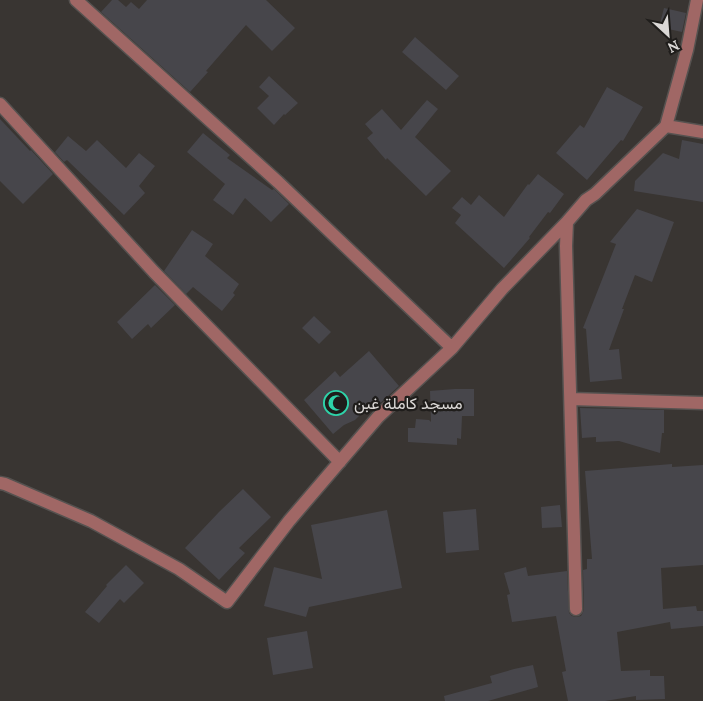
<svg xmlns="http://www.w3.org/2000/svg" width="703" height="701" viewBox="0 0 703 701" font-family="Lora,Vazirmatn,serif">
<rect width="100%" height="100%" fill="#393532"/>
<path fill="#47464b" d="M112,0H118L126,7L131,2L139,9L147,0H266L295,28L272,51L246,25L206,71L208,72L190,92L101,12Z
M664,8L686,13L682,32L659,27Z
M415,37L459,76L446,90L402,52Z
M269,76L298,103L285,115L284,114L274,125L257,108L269,96L259,87Z
M607,87L643,107L623,141L621,140L587,180L556,153L580,125L584,128Z
M427,100L438,109L415,137L451,171L426,196L387,158L386,160L367,138L373,133L365,124L382,109L401,130Z
M0,119L30,151L31,150L53,174L23,204L0,181Z
M203,133L230,155L227,158L272,190L274,189L289,204L271,222L245,198L233,215L213,200L225,184L187,152Z
M68,136L86,151L97,140L126,168L139,153L155,166L139,186L145,193L124,215L67,160L64,162L55,152Z
M682,140L703,144V202L634,191L635,181L663,153L679,159Z
M538,174L564,194L550,213L548,212L529,237L530,238L504,268L455,223L461,215L452,208L462,197L471,205L479,195L504,217L528,184L529,185Z
M637,209L674,222L652,282L635,275L622,309H624L609,350L619,349L622,379L590,382L586,329L583,328L616,244L610,242Z
M192,230L213,244L205,256L239,284L233,293L235,295L222,311L193,287L186,294L164,271Z
M155,285L175,305L151,328L148,324L132,339L117,322Z
M314,316L331,332L319,344L302,328Z
M369,351L399,386L377,406L373,402L355,420L344,425L333,434L304,400L335,371L340,377Z
M455,389H474V416H462L461,439L457,438V445L408,442V428H415L416,419L429,420L431,422L430,391Z
M580,408L664,410V433H662L660,453L619,441L596,442V437L582,438Z
M672,464V467L703,465V565L661,568L663,609L696,606L697,611H703V626L671,629L670,622L617,632L621,671L650,670V676H664L665,699L636,700V696L605,701H568L562,672L566,671L556,616L512,622L507,595L510,594L504,573L526,567L528,576L567,571L569,613L572,616L576,617L581,616L583,612L584,609L583,570L587,569V559H592L585,471Z
M243,489L271,517L239,548L245,553L219,580L185,548L219,512Z
M560,505L562,527L542,528L541,507Z
M476,509L479,550L446,553L443,512Z
M387,510L402,588L309,607L306,617L264,606L274,567L322,579L311,525Z
M126,565L144,583L124,603L120,599L99,623L85,612L107,586L106,585Z
M307,631L313,668L273,675L267,638Z
M533,665L538,687L488,701H445L444,696L492,683L490,676L514,669Z"/>
<g fill="none" stroke-linecap="round" stroke-linejoin="round">
<defs>
<path id="minor" d="M76,0L278,182L452,348
M0,104L154,272L340,462
M666,126L687,50L697,0
M666,126L703,132
M567,222L566,246L576,609
M571,399L703,403
M0,483L5,484L91,521L179,569L227,602L289,521L378,417L452,348L502,289L567,222L586,200L595,194L666,126"/>
</defs>
<use href="#minor" stroke="#565250" stroke-width="15"/>
<use href="#minor" stroke="#a06765" stroke-width="12"/>
</g>
<defs>
<symbol id="mosque-ring" viewBox="-11 -11 22 22"><circle r="9.5" fill="#1f1d1b" stroke="#2ed4aa" stroke-width="1.5"/><path d="M3.5-4.9A6 6 0 1 0 3.5 4.9A5 5 0 1 1 3.5-4.9Z" fill="#2ed4aa"/></symbol>
</defs>
<g fill-rule="evenodd">
<use href="#mosque-ring" x="322" y="389" width="28" height="28"/>
</g>
<g text-anchor="middle" dominant-baseline="central" stroke-width="4.5" stroke-linejoin="round" paint-order="stroke">
<g font-size="16" fill="#dbd8d6" stroke="#1f1d1b" text-anchor="start">
<text x="354" y="403">مسجد كاملة غبن</text>
</g>
</g>
<g transform="translate(668 35) rotate(154)" stroke="#1f1d1b" stroke-width="4" paint-order="stroke">
<path d="M0-4L9 19L0 12L-9 19Z" fill="#dbd8d6"/>
<text y="-8" font-size="14" font-weight="bold" text-anchor="middle" fill="#dbd8d6">N</text>
</g>
</svg>
